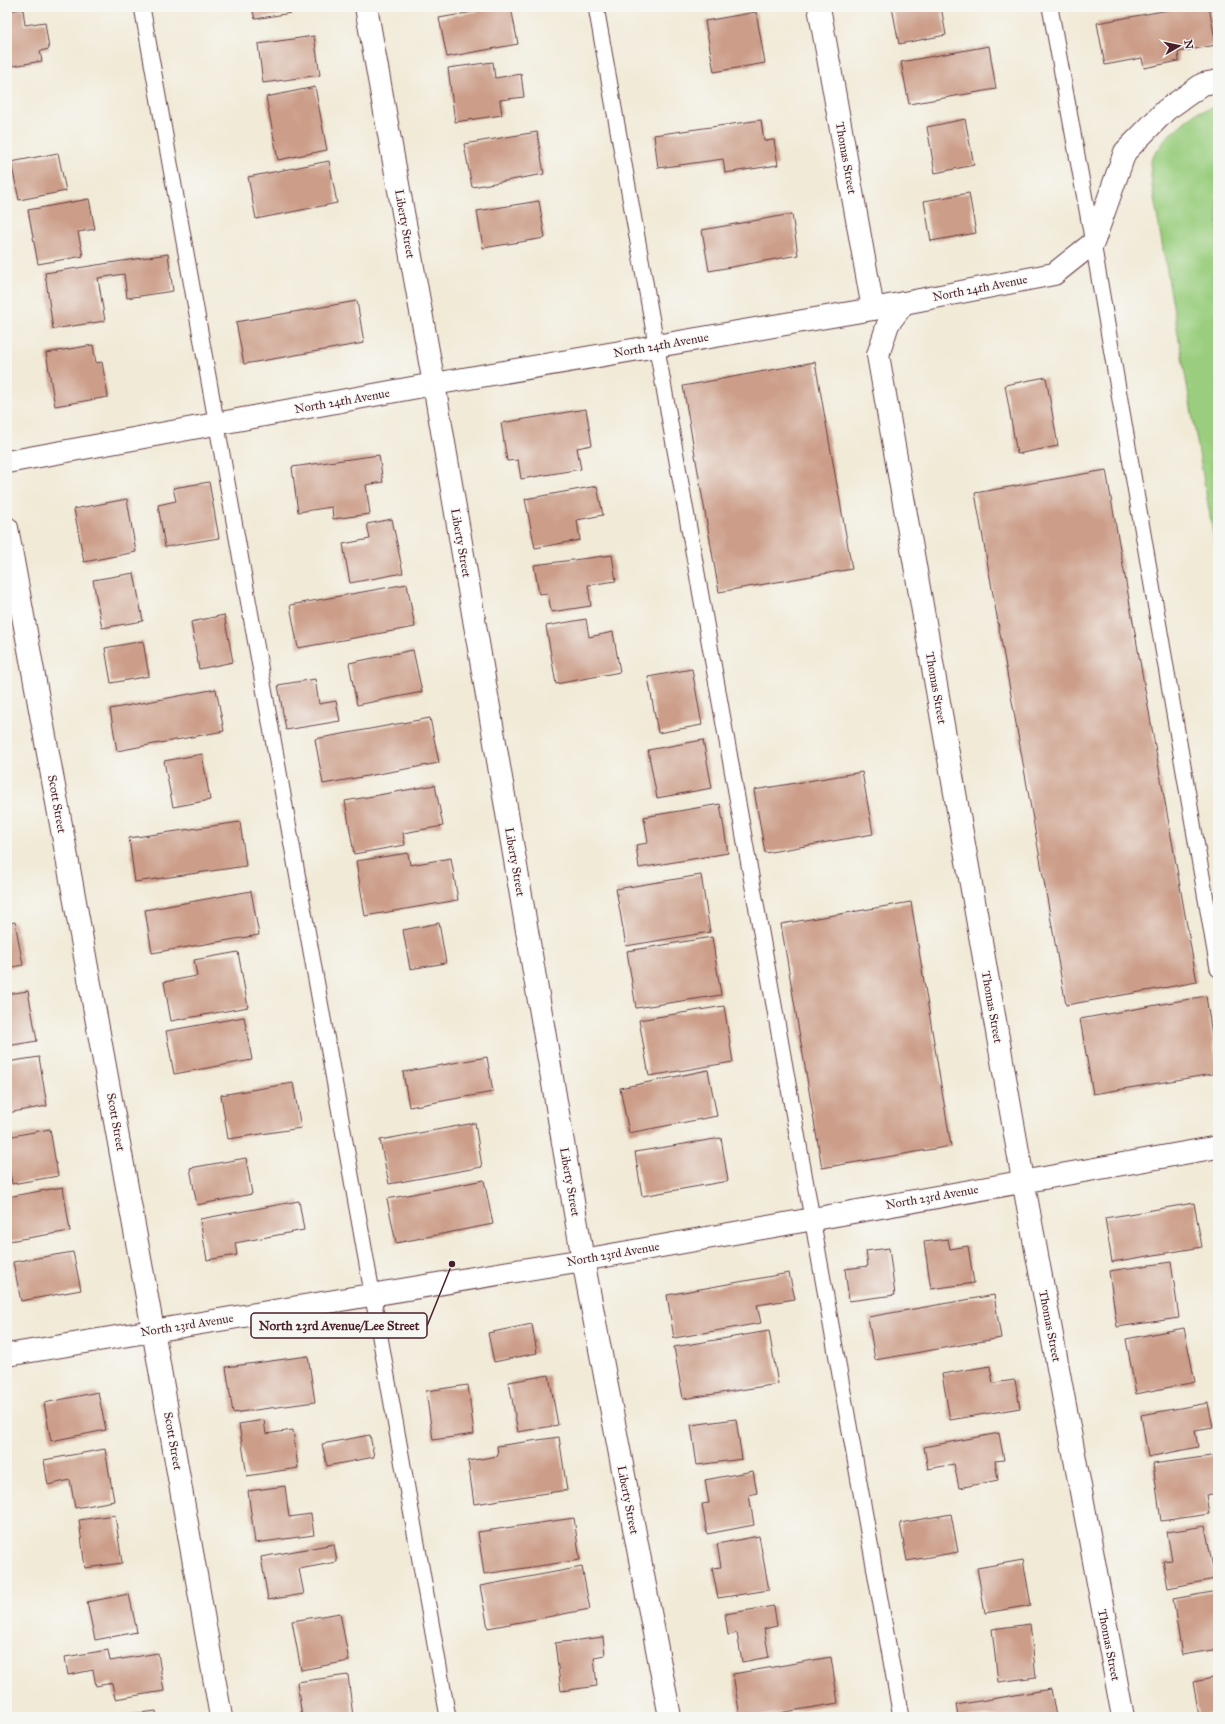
<svg xmlns="http://www.w3.org/2000/svg" width="1225" height="1724" viewBox="0 0 1225 1724" font-family="'IM FELL Great Primer',serif">
<rect width="100%" height="100%" fill="#f6f6f2"/>
<filter id="ink" filterUnits="userSpaceOnUse"><feTurbulence type="fractalNoise" baseFrequency=".025" numOctaves="2"/><feDisplacementMap in="SourceGraphic" scale="8" xChannelSelector="R" yChannelSelector="G"/><feConvolveMatrix kernelMatrix="1 2 1 2 8 2 1 2 1" color-interpolation-filters="sRGB"/></filter>
<filter id="wash" filterUnits="userSpaceOnUse"><feTurbulence type="fractalNoise" baseFrequency=".012" numOctaves="4" result="noise"/><feDisplacementMap in="SourceGraphic" scale="16" xChannelSelector="R" yChannelSelector="G"/><feGaussianBlur stdDeviation="0.9" result="paint"/><feColorMatrix in="noise" values="0 0 0 0 0 0 0 0 0 0 0 0 0 0 0 0 0 1.4 0 .05"/><feComposite in="paint" operator="in"/></filter>
<g filter="url(#wash)">
<rect width="100%" height="100%" fill="#f1ead7"/>
<path fill="#9ace7e" stroke="#727654" d="M1218,106V561L1152,186L1150,161L1168,136L1195,113Z"/>
<g id="blocks">
<path fill="#cc9e89" d="M246,7H290L291,13L255,19L252,8L247,9Z
M501,7H511L518,44L447,57L439,18Z
M892,7H941L946,35L899,44Z
M1185,7H1209L1216,45L1178,52L1179,61L1144,68L1142,58L1105,65L1097,23Z
M23,9L25,25L45,22L49,49L40,51L42,61L7,67V11Z
M756,12L765,63L714,72L705,21Z
M314,36L320,75L263,83L258,44Z
M989,46L996,89L909,104L901,62Z
M493,62L495,78L521,74L524,97L500,100L502,115L455,122L448,68Z
M315,87L327,150L278,160L266,97Z
M965,119L974,165L935,173L927,127Z
M761,120L764,141L774,140L778,165L725,173L723,159L658,168L654,135Z
M537,132L544,174L472,187L464,144Z
M58,153L66,191L19,200L11,162Z
M329,161L337,203L256,219L248,177Z
M969,193L976,233L931,241L924,201Z
M89,199L95,229L78,232L83,256L38,264L28,210Z
M539,201L545,238L483,248L477,211Z
M792,214L798,255L709,271L702,230Z
M168,254L173,291L127,298L124,274L98,278L105,321L53,329L45,273Z
M357,301L364,343L244,364L236,322Z
M93,345L96,363L102,362L108,397L55,406L46,353Z
M815,362L852,569L719,592L683,386Z
M1046,377L1058,446L1017,454L1005,385Z
M586,409L592,445L577,448L581,469L521,479L518,460L507,461L501,423Z
M379,455L383,482L366,485L370,514L333,519L332,507L298,512L292,467Z
M1106,470L1197,982L1066,1005L975,493Z
M209,482L219,538L165,547L158,505L176,501L173,488Z
M597,486L603,515L577,520L580,540L535,548L525,499Z
M127,499L136,552L84,562L74,509Z
M392,519L403,573L350,583L343,544L370,539L367,524Z
M612,555L616,581L588,585L591,606L551,612L548,593L539,594L534,565Z
M134,573L143,621L102,628L93,580Z
M407,584L415,627L298,648L290,605Z
M224,615L233,662L199,669L191,622Z
M586,619L589,637L613,632L620,672L556,684L546,626Z
M143,641L149,676L111,683L105,648Z
M413,650L422,692L357,705L349,663Z
M692,669L702,725L658,733L648,677Z
M315,679L319,704L336,701L340,721L286,730L278,685Z
M216,689L224,731L117,751L110,709Z
M430,718L439,763L323,784L315,739Z
M703,740L712,788L657,798L648,750Z
M202,754L210,800L173,807L164,761Z
M862,772L873,834L765,853L754,790Z
M435,785L443,826L403,833L405,845L354,854L345,801Z
M720,804L728,853L639,868L636,845L648,843L644,817Z
M240,822L246,866L135,882L129,838Z
M408,853L410,865L451,858L458,900L365,916L356,861Z
M701,875L710,932L626,946L616,889Z
M251,891L259,935L152,953L145,910Z
M911,902L951,1146L822,1168L781,924Z
M15,922L23,965L7,968V924Z
M439,923L446,963L410,969L403,930Z
M712,937L721,995L636,1008L627,951Z
M238,952L248,1007L171,1021L164,982L197,976L194,960Z
M28,991L37,1041L7,1046V994Z
M1206,996L1218,1073L1093,1094L1080,1019Z
M724,1006L733,1062L649,1076L639,1020Z
M244,1017L252,1060L174,1074L166,1031Z
M39,1057L47,1106L7,1113V1062Z
M487,1057L493,1092L409,1107L403,1072Z
M708,1070L717,1116L629,1133L620,1088Z
M293,1083L301,1128L228,1139L221,1095Z
M475,1123L482,1167L389,1184L380,1140Z
M50,1129L58,1176L12,1184L9,1165H7V1137Z
M721,1138L728,1181L642,1196L635,1152Z
M246,1158L252,1194L197,1205L190,1168Z
M484,1180L493,1224L396,1243L387,1199Z
M63,1187L70,1231L9,1241L7,1231V1197Z
M299,1201L304,1230L235,1243L237,1255L207,1260L200,1219Z
M1194,1203L1202,1247L1112,1262L1105,1218Z
M948,1239L950,1249L968,1246L974,1283L931,1289L924,1242Z
M889,1248L895,1295L849,1301L845,1269L868,1266L866,1251Z
M73,1252L81,1290L21,1301L13,1262Z
M1171,1262L1179,1318L1117,1327L1109,1271Z
M789,1273L795,1299L757,1305L761,1323L674,1338L667,1295Z
M994,1295L1001,1338L875,1360L868,1317Z
M532,1324L537,1353L494,1362L488,1333Z
M1184,1328L1195,1382L1136,1394L1126,1339Z
M769,1331L778,1384L683,1399L674,1347Z
M308,1356L315,1402L233,1413L226,1367Z
M990,1366L993,1383L1015,1380L1020,1408L950,1420L942,1374Z
M549,1375L558,1425L518,1432L509,1382Z
M468,1385L474,1434L433,1440L426,1391Z
M98,1392L106,1430L51,1441L44,1403Z
M1208,1403L1213,1427L1195,1430L1198,1447L1148,1457L1141,1415Z
M736,1419L742,1459L697,1465L691,1425Z
M264,1420L266,1434L293,1430L298,1468L247,1476L239,1424Z
M999,1433L1004,1460L995,1461L998,1480L959,1488L954,1464L928,1469L924,1447Z
M370,1435L374,1457L327,1466L322,1444Z
M559,1437L567,1490L474,1504L468,1461L498,1456L497,1446Z
M105,1449L114,1501L75,1508L70,1480L48,1485L44,1460Z
M1218,1455V1493L1206,1495L1209,1514L1161,1521L1153,1464Z
M753,1471L757,1493L749,1495L754,1525L707,1534L702,1504L709,1503L705,1480Z
M285,1486L289,1517L311,1514L314,1535L255,1543L248,1491Z
M951,1514L958,1552L907,1561L900,1523Z
M115,1515L122,1563L85,1568L79,1520Z
M574,1518L580,1560L484,1574L478,1532Z
M1205,1526L1215,1579L1168,1588L1163,1561L1172,1560L1167,1532Z
M759,1536L769,1590L718,1598L712,1568L721,1567L717,1544Z
M334,1544L337,1562L299,1569L304,1594L268,1600L261,1557Z
M1023,1560L1031,1605L985,1613L977,1568Z
M582,1567L590,1609L488,1628L480,1586Z
M1218,1591V1649L1182,1655L1173,1599Z
M129,1594L137,1632L95,1640L87,1602Z
M774,1606L777,1626L764,1629L769,1657L742,1662L737,1633L728,1635L725,1614Z
M340,1613L349,1661L301,1670L292,1621Z
M1030,1624L1036,1677L998,1682L992,1629Z
M603,1637L605,1655L594,1657L597,1686L561,1691L555,1643Z
M108,1650L110,1661L158,1653L164,1691L115,1699L112,1683L96,1686L93,1670L68,1675L65,1657Z
M831,1657L838,1703L756,1717H740L733,1674Z
M348,1675L353,1717H302L297,1682Z
M1218,1677V1713L1199,1716L1193,1682Z
M1051,1689L1056,1717H958L956,1705Z
M156,1711L157,1717H117V1716Z"/>
</g>
</g>
<g filter="url(#ink)">
<use href="#blocks" fill-opacity="0" stroke="#633d45" stroke-width="1"/>
<g fill="none" stroke-linecap="round" stroke-linejoin="round">
<defs>
<path id="service" d="M142,7L448,1717
M596,7L901,1717
M1050,7L1093,243L1218,969"/>
<path id="minor" d="M366,7L434,384L583,1260L670,1717
M819,7L873,309
M904,303L888,324L878,355L1023,1180L1123,1717
M7,528L153,1330L221,1717
M7,1355L583,1260L1218,1147"/>
<path id="tertiary" d="M7,462L434,384L873,309L1054,274L1093,243L1125,152L1166,110L1203,84L1218,81"/>
</defs>
<use href="#service" stroke="#633d45" stroke-width="17"/>
<use href="#minor" stroke="#633d45" stroke-width="24"/>
<use href="#tertiary" stroke="#633d45" stroke-width="24"/>
<use href="#service" stroke="#fff" stroke-width="15"/>
<use href="#minor" stroke="#fff" stroke-width="22"/>
<use href="#tertiary" stroke="#fff" stroke-width="22"/>
</g>
</g>
<g text-anchor="middle" dominant-baseline="central" stroke-width="3" stroke-linejoin="round" paint-order="stroke">
<g font-size="12" fill="#4a1f2b" stroke="#f6f6f2">
<text transform="translate(846 158) rotate(80)">Thomas Street</text>
<text transform="translate(405 224) rotate(80)">Liberty Street</text>
<text transform="translate(980 288) rotate(-11)">North 24th Avenue</text>
<text transform="translate(661 345) rotate(-10)">North 24th Avenue</text>
<text transform="translate(342 401) rotate(-10)">North 24th Avenue</text>
<text transform="translate(461 543) rotate(80)">Liberty Street</text>
<text transform="translate(936 688) rotate(80)">Thomas Street</text>
<text transform="translate(57 804) rotate(80)">Scott Street</text>
<text transform="translate(515 862) rotate(80)">Liberty Street</text>
<text transform="translate(992 1007) rotate(80)">Thomas Street</text>
<text transform="translate(116 1122) rotate(80)">Scott Street</text>
<text transform="translate(570 1182) rotate(80)">Liberty Street</text>
<text transform="translate(932 1197) rotate(-10)">North 23rd Avenue</text>
<text transform="translate(613 1254) rotate(-10)">North 23rd Avenue</text>
<text transform="translate(187 1325) rotate(-9)">North 23rd Avenue</text>
<text transform="translate(1050 1326) rotate(79)">Thomas Street</text>
<text transform="translate(173 1441) rotate(80)">Scott Street</text>
<text transform="translate(628 1500) rotate(79)">Liberty Street</text>
<text transform="translate(1109 1645) rotate(79)">Thomas Street</text>
</g>
</g>
<path fill="none" stroke="#4a1f2b" stroke-width="1.5" d="M452 1264L427 1326"/>
<circle fill="#4a1f2b" stroke="#f6f6f2" stroke-width="1.5" cx="452" cy="1264" r="4"/>
<rect fill="#f6f6f2" stroke="#4a1f2b" stroke-width="1.5" x="251" y="1313" width="176" height="25" rx="4"/>
<g font-size="13" text-anchor="middle" font-weight="bold" fill="#4a1f2b">
<text x="339" y="1330">North 23rd Avenue/Lee Street</text>
</g>
<rect width="1225" height="1724" fill="none" stroke="#f6f6f2" stroke-width="24"/>
<g transform="translate(1179 46) rotate(81)" stroke="#f6f6f2" stroke-width="3" paint-order="stroke">
<path d="M0-3L7 15L0 10L-7 15Z" fill="#4a1f2b"/>
<text y="-6" font-size="11" font-weight="bold" text-anchor="middle" fill="#4a1f2b">N</text>
</g>
</svg>
